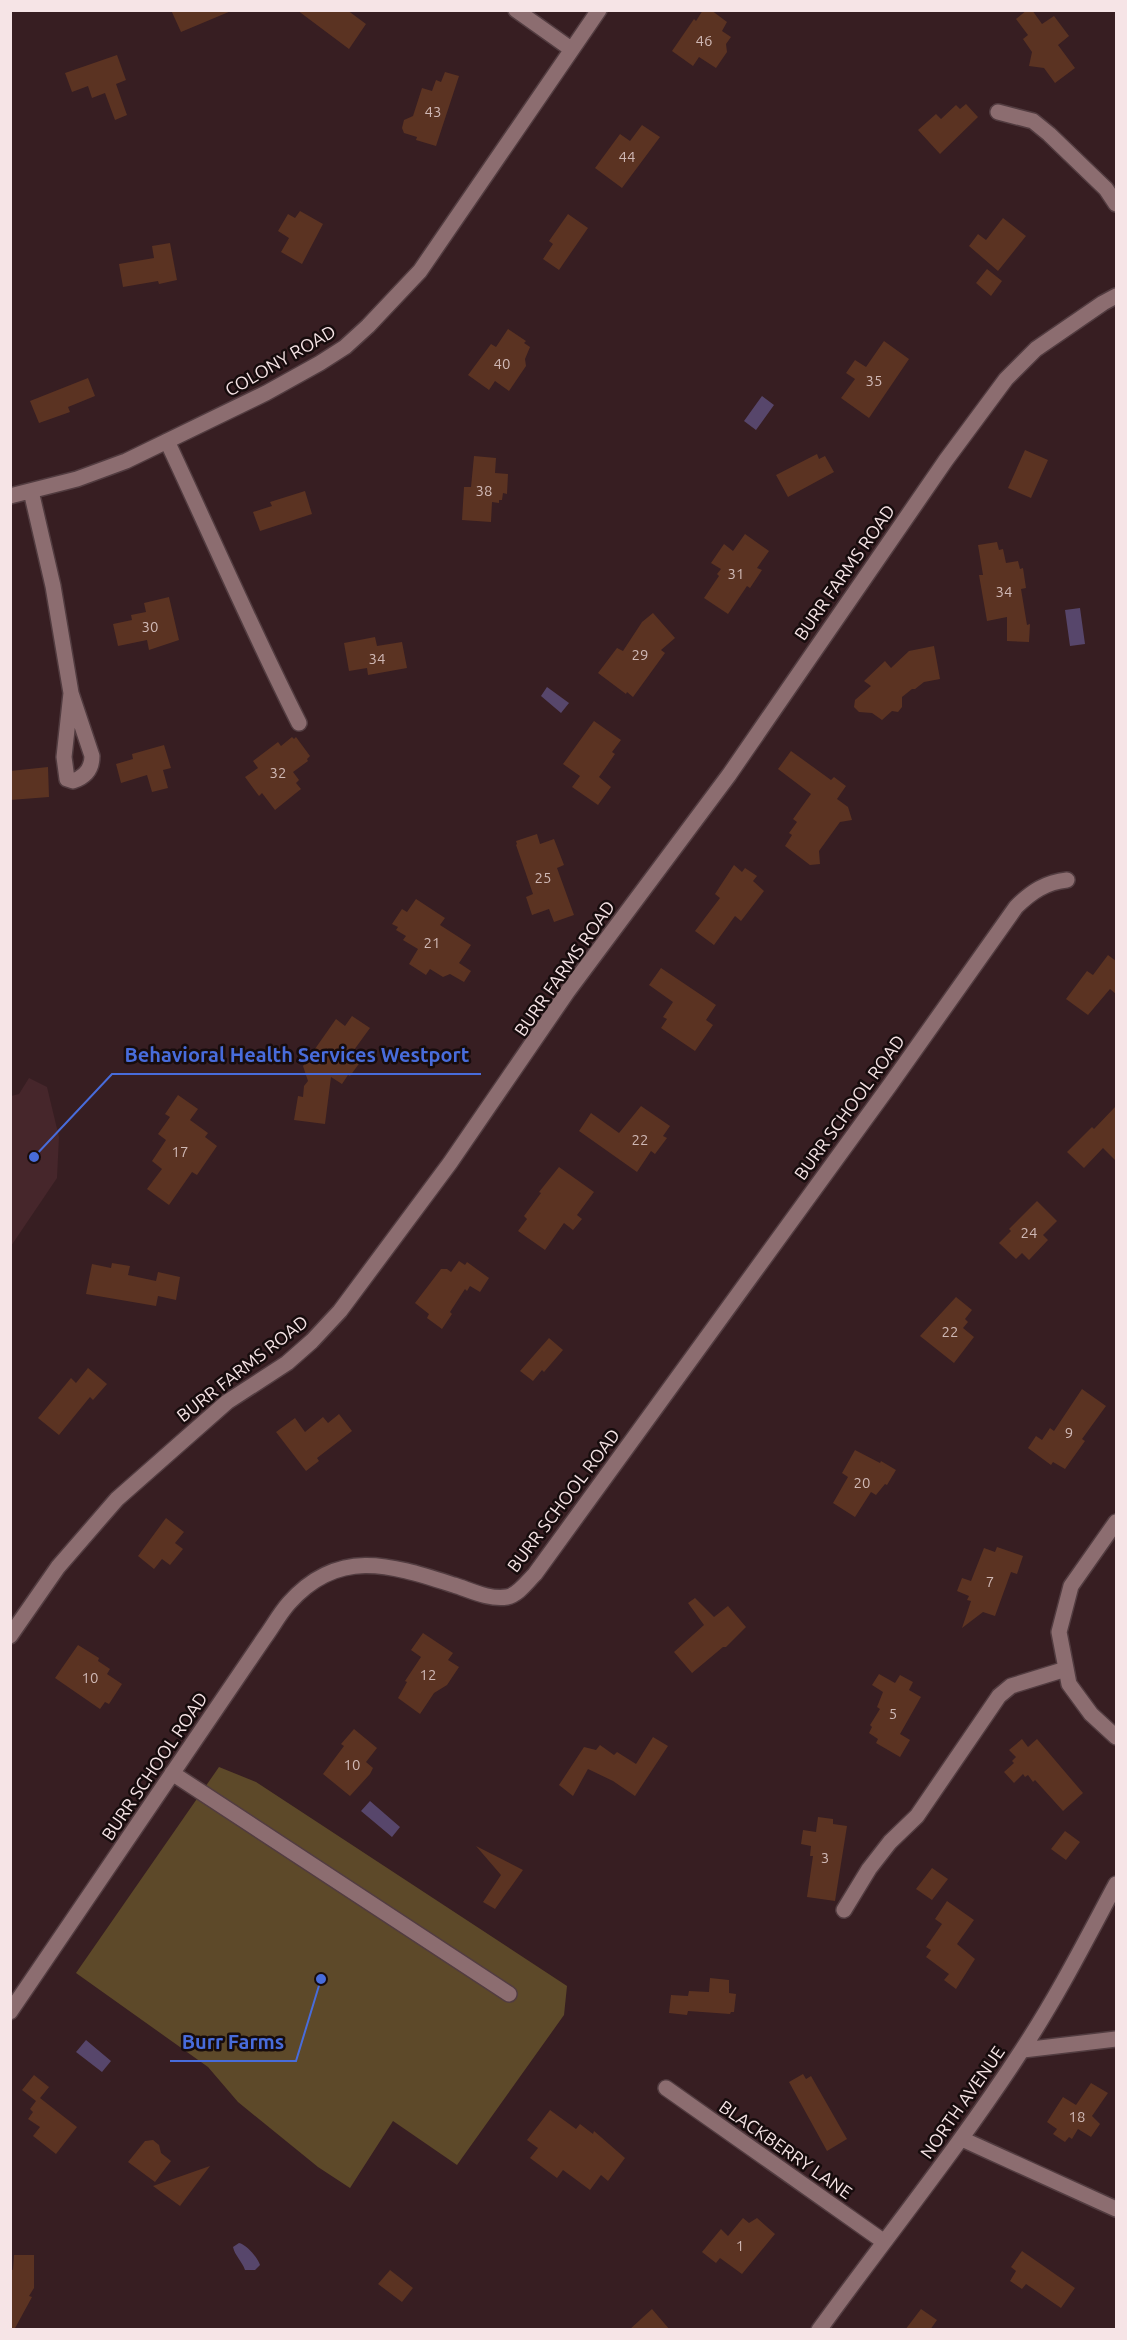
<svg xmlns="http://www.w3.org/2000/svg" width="1127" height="2340" viewBox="0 0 1127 2340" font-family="Ubuntu,sans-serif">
<rect width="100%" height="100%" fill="#371e22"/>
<path fill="#46262b" d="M29,1078L47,1087L59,1137L57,1178L11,1246V1096L19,1094Z"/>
<path fill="#5d4929" d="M219,1767L256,1782L567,1986L564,2015L457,2165L393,2121L350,2188L318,2167L238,2102L208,2067L76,1973Z"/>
<path fill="#57466b" d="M762,396L774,405L756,430L744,421Z
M1080,608L1085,644L1070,646L1065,610Z
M547,687L569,703L561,713L541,696Z
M370,1801L400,1827L392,1837L361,1811Z
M86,2040L111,2061L102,2072L76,2052Z
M239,2243C246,2244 258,2258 260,2265L255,2270H245C242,2261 235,2256 233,2247Z"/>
<path fill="#5b3322" d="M171,10H231V11L181,32Z
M297,10H347L366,24L349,49Z
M703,10H711L727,22L722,31L731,37L726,44L727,52L716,68L699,57L693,66L672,51L694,19L696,21Z
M1027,10H1032L1042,24L1054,16L1069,36L1058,45L1075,68L1055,83L1044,68L1029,66L1032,52L1023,39L1028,35L1016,19Z
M117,55L126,80L116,84L127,115L115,120L105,93L92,98L88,86L72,92L65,73Z
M445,72L459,76L436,146L416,140L417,137L404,133L402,128L404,120L413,116L422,88L432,91L436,80L441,82Z
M966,104L978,117L940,154L918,130L936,114L941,119L956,105L960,109Z
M642,125L660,137L622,188L595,168L620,134L630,141Z
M300,211L323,224L302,264L281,252L289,238L278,231L288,214L295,218Z
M568,214L588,228L559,270L543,259L553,244L549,241Z
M1003,218L1026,236L998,271L969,246L978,234L986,240Z
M170,243L177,280L159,284L158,281L123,287L119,264L154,258L152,246Z
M987,269L1002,281L991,296L976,283Z
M508,329L526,341L524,343L530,347L525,359L526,366L509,391L495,381L489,390L468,375L491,344L496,347Z
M884,341L909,359L869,418L841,398L855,379L846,373L855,360L866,367Z
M88,378L95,396L68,407L70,412L39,423L30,401Z
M1025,450L1048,460L1031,498L1008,488Z
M817,454L819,459L825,456L834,472L788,497L776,475Z
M474,456L496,458L495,473L508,474L507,494L503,493L502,500H499V503L492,502L491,522L462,520L464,487H471Z
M305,491L312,514L260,531L253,512L272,506L270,502Z
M745,534L769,551L757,568L762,570L750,588L747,586L728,614L704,598L719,576L717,574L721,569L711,563L724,544L733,551Z
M997,542L999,550L1003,549L1006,563L1018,561L1020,569L1023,568L1026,588L1021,589L1027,625L1030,624L1029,642L1007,641V617L987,621L979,575H983L978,545Z
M169,597L179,640L149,650L147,640L118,646L113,624L132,620L131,615L146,612L144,603Z
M653,613L675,638L661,650L665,653L633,697L627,692L626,694L598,673L617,648L623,651L642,622Z
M375,637L377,646L402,642L407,668L368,675L367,668L349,671L344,643Z
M934,646L940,679L924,682L915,689H912L902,697V707L898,712L892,711L882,720L872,713L859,712L854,707L855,700L871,686L864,681L885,661L891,668L909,651Z
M594,721L621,740L612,752L615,754L599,777L611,787L598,805L572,787L580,776L563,764Z
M292,737L294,739L296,737L310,756L307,759L308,761L293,772L299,780L296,783L301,789L275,810L262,793L259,796L245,777L258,768L253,761L278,742L281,746Z
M164,745L171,768L163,770L168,788L152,792L147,775L121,783L116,764L133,759L132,754Z
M791,751L831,780L834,777L846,786L837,799L848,807L852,820L840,822L819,851L820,864L810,865L785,846L792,835L789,833L797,822L793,819L811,794L778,769Z
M48,767L49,797L10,800V771Z
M537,834L540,844L554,839L564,865L557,868L574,915L554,922L549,909L532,915L526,897L533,894L516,845L517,844L516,841Z
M734,865L742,872L745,868L757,876L753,881L764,891L741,921L735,916L714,945L695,931L720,898L715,894Z
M416,899L445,918L440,925L471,945L459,963L471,971L464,982L450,974L443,977L430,969L426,975L409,964L418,949L403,940L406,936L396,930L398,927L392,924L402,909L407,912Z
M1108,955L1116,961V994L1110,989L1088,1015L1066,999L1087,971L1093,975Z
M661,968L716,1005L706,1020L713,1025L695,1051L661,1028L667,1019L663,1017L673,1002L649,985Z
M352,1016L370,1028L354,1050L362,1055L359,1059L361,1061L350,1076L348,1075L342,1084L331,1077L325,1124L294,1120L298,1096L303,1097L304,1086L308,1081L303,1066L336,1019L345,1026Z
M178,1095L198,1109L190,1120L208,1133L205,1137L217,1146L197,1175L192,1172L169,1205L147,1189L162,1169L152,1161L166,1140L158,1134L170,1117L165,1114Z
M641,1106L670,1126L663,1136L667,1138L655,1154L651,1151L637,1172L579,1131L591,1113L619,1133Z
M1116,1106V1161L1103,1148L1084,1168L1067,1152L1092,1127L1094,1129Z
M559,1167L594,1192L577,1215L582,1219L573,1230L564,1223L545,1250L518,1231L527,1219L524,1216L541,1193L539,1192Z
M1037,1201L1057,1221L1043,1235L1048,1240L1029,1260L1022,1253L1016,1259L999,1243L1011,1231L1009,1229Z
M459,1261L465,1265L467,1262L489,1278L480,1292L470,1286L467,1291L465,1289L450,1312L452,1314L442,1329L427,1318L429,1314L415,1303L441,1269H447L451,1272Z
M112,1263L130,1266L128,1275L156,1281L158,1272L180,1277L176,1300L158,1296L156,1306L86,1294L92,1264L111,1268Z
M956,1297L972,1310L965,1319L968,1322L963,1328L974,1337L954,1363L920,1336Z
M549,1338L563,1350L544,1372L542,1370L533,1381L520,1371Z
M88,1368L107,1384L93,1400L90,1397L59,1435L38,1418L71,1378L76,1383Z
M1082,1389L1106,1406L1082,1439L1085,1441L1065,1469L1053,1462L1051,1465L1028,1448L1036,1436L1042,1440L1050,1428L1054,1431Z
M339,1414L352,1431L317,1458L319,1461L306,1471L276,1432L295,1418L305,1432L323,1417L328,1423Z
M855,1450L880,1463L881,1461L896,1470L887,1485L885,1484L876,1495L871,1492L855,1517L833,1503L848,1477L842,1473Z
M166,1518L184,1532L175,1543L183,1549L170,1565L162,1559L154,1569L138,1556Z
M997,1547L1023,1556L1017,1574L1011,1572L995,1616L983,1612L962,1628L971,1601L967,1600L969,1596L957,1591L962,1578L971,1581L984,1548L995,1552Z
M695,1598L714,1617L728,1606L746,1627L726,1647H723L692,1673L674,1652L704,1625L688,1603Z
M423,1633L453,1653L448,1660L459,1667L447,1685L434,1693L420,1714L398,1698L407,1682L405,1681L421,1657L411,1650Z
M78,1645L99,1658L98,1661L110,1669L107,1674L122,1684L109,1704L105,1702L100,1709L55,1678Z
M879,1674L895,1683L900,1675L913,1682L909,1690L921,1697L900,1734L910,1740L900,1757L876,1743L878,1739L869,1733L872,1727L870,1725L880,1709L877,1707L883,1692L872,1685Z
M354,1729L377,1748L366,1762L373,1768L370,1774L350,1796L323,1774L344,1746L341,1744Z
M653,1737L668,1746L635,1796L613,1781L588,1769L573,1796L559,1785L584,1747L596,1750L600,1745L614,1755L617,1752L636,1764Z
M1022,1739L1028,1747L1037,1739L1083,1793L1063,1811L1035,1780L1033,1782L1028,1775L1025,1777L1023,1774L1014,1783L1004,1772L1014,1763L1012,1761L1016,1757L1009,1750Z
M818,1817L833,1819V1824L847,1826L835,1901L807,1897L813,1856H810L811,1846L801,1844L803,1830L816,1832Z
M1065,1831L1080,1842L1066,1860L1051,1849Z
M476,1846L523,1870L495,1909L483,1902L501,1875Z
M932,1868L948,1879L932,1900L916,1889Z
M947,1901L974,1920L957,1944L975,1959L956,1989L944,1980L949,1974L926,1957L931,1950L926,1947L942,1924L935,1919Z
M710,1978L729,1980V1993L736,1994L734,2012H731L730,2014L688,2011L687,2015L669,2013L671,1995L688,1996L689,1991L709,1992Z
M803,2074L806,2079L811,2076L847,2139L827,2151L789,2082Z
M34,2075L49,2087L40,2098L77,2127L56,2154L33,2136L40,2127L28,2119L33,2112L30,2109L36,2101L22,2090Z
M1091,2083L1108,2093L1092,2116L1100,2124L1091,2137L1078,2129L1072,2139L1069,2137L1065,2142L1053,2134L1057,2129L1047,2122L1063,2097L1076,2105Z
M550,2110L576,2129L580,2124L593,2134L594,2131L625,2158L608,2181L601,2175L590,2190L563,2170L557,2178L530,2158L538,2148L527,2140Z
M153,2140L159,2145L161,2153L171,2161L155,2182L128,2162L145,2141Z
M210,2166L180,2206L153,2186Z
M743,2218L749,2223L757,2218L775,2234L742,2274L720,2258L716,2263L702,2252L721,2229L728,2236Z
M1022,2251L1075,2288L1061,2308L1026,2284L1022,2289L1010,2281L1016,2271L1011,2267Z
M14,2255H34V2288L29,2296L32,2297L14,2330H10V2269L13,2270Z
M390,2270L413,2288L402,2302L378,2284Z
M652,2309L670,2330H629Z
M921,2309L937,2320L930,2330H905Z"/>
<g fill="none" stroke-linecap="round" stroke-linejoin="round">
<defs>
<path id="minor" d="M516,10L571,49
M998,112L1033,121L1049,134L1106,189L1116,204
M167,441C211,535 252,630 299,723
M31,491L53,586L71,693L92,756C92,769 85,777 73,781L67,779L64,757L71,693
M10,496L77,479L126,461L266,393L320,363L345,347L368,326L420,271L599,10
M1116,1522L1071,1586L1059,1632L1069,1684L1091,1714L1116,1737
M10,1636L58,1567L117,1499L227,1402L287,1363L312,1341L340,1311L450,1163L568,991L729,775L946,460L1006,379L1036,349L1103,303L1116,296
M172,1773L509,1994
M844,1910L869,1869L890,1842L917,1816L999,1696L1011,1686L1066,1669
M10,2012L265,1637C273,1626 280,1613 289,1603C339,1547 391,1565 454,1585C470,1590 489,1600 507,1597C518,1595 527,1582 535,1574L890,1085L1016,907C1031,892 1046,882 1067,880
M1023,2050L1116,2039
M666,2088L883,2241
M962,2139L1116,2209
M819,2330C887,2236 959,2147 1022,2050C1057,1997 1086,1940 1116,1884"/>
</defs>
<use href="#minor" stroke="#523c40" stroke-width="18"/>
<use href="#minor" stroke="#8c6d70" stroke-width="15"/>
</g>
<g text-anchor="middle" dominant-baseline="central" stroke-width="5" stroke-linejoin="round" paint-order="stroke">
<g font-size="15" fill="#cfb8b5">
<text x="704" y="40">46</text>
<text x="433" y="111">43</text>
<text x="627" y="156">44</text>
<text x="502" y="363">40</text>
<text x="874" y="380">35</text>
<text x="484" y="490">38</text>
<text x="736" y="573">31</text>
<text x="1004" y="591">34</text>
<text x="150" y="626">30</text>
<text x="640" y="654">29</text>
<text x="377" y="658">34</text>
<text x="278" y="772">32</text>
<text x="543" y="877">25</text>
<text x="432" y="942">21</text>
<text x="640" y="1139">22</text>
<text x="180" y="1151">17</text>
<text x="1029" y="1232">24</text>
<text x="950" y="1331">22</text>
<text x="1069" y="1432">9</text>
<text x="862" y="1482">20</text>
<text x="990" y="1581">7</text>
<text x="428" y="1674">12</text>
<text x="90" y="1677">10</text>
<text x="893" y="1713">5</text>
<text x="352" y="1764">10</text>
<text x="825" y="1857">3</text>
<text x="1077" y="2116">18</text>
<text x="740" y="2245">1</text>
</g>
<g font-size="18" fill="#f6e4e6" stroke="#170c0d">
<text transform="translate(280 360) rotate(-30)">COLONY ROAD</text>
<text transform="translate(844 572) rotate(-55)">BURR FARMS ROAD</text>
<text transform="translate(564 968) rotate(-55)">BURR FARMS ROAD</text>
<text transform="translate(849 1107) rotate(-54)">BURR SCHOOL ROAD</text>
<text transform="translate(242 1368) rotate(-38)">BURR FARMS ROAD</text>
<text transform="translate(563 1500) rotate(-53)">BURR SCHOOL ROAD</text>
<text transform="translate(154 1766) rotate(-56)">BURR SCHOOL ROAD</text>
<text transform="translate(962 2102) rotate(-55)">NORTH AVENUE</text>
<text transform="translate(786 2149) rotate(35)">BLACKBERRY LANE</text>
</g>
</g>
<path fill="none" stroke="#486cdb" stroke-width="2" d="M34 1157L112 1074H481M321 1979L296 2061H170"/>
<g fill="#486cdb" stroke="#170c0d" stroke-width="2">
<circle cx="34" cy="1157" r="6"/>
<circle cx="321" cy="1979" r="6"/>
</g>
<g font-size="20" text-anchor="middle" font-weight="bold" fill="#486cdb" stroke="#170c0d" stroke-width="5" stroke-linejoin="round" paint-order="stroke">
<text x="297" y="1062">Behavioral Health Services Westport</text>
<text x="233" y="2049">Burr Farms</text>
</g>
<rect width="1127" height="2340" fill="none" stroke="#f6e4e6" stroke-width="24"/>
</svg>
